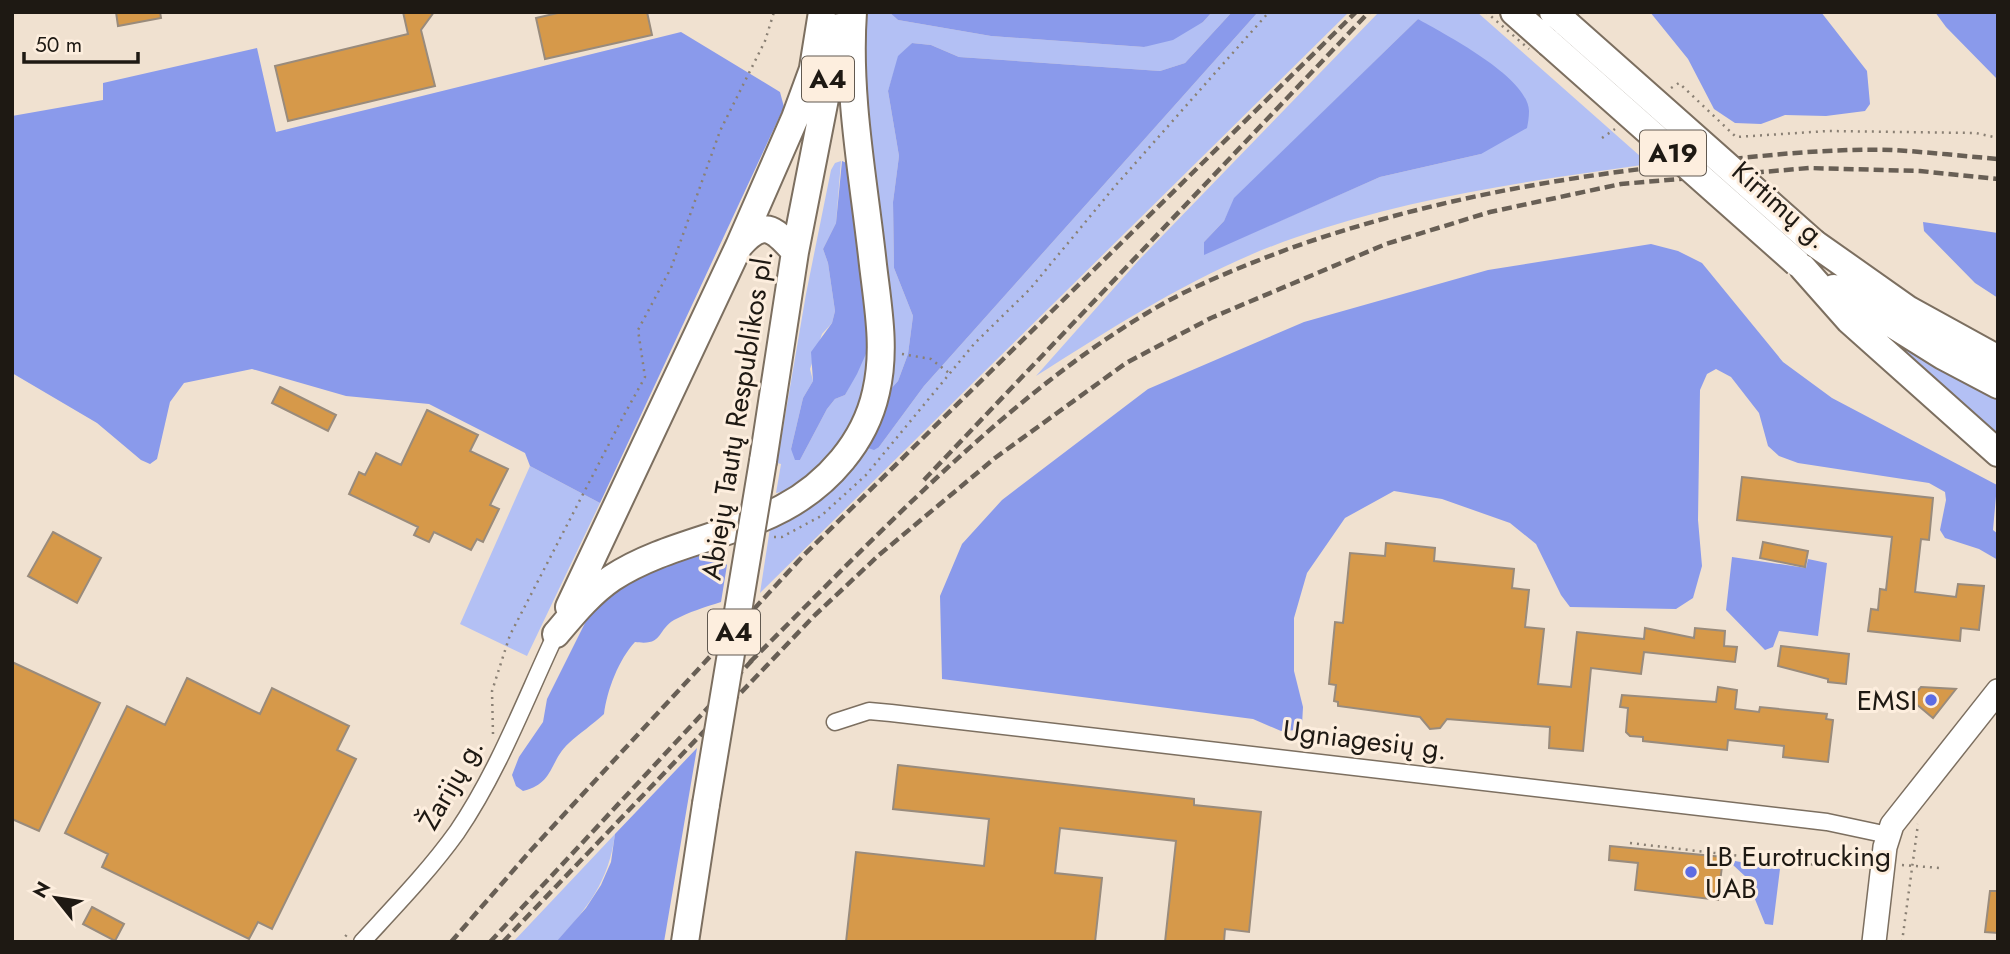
<svg xmlns="http://www.w3.org/2000/svg" width="2010" height="954" viewBox="0 0 2010 954" font-family="Jost,sans-serif">
<rect width="100%" height="100%" fill="#f0e1d0"/>
<path fill="#b3c0f4" fill-rule="evenodd" d="M864,12H889L898,20L991,36L1144,47L1203,22L1212,12H1232L1185,63L1160,71L959,57L931,45L912,43L899,56L888,91L899,156L893,202L894,268L913,316L908,354L898,381L889,391L893,340L860,70Z
M1258,12H1349L760,593L770,528C813,514 839,473 868,441L879,447L924,386Z
M1379,12H1477L1649,164C1529,181 1411,197 1297,237C1203,269 1120,323 1036,376L1138,261ZM1418,19L1481,154L1380,177L1204,254V242L1224,221L1235,198Z
M841,161L836,223L823,249L828,263L835,311L832,323L822,334L810,369L813,381L803,398L791,449L800,460L827,409L835,399L845,395L869,347H874C869,366 867,387 859,405C844,438 815,488 776,493L781,464L777,463L806,294L831,170L835,163Z
M1862,322L1998,395V442Z
M530,466L600,503L527,656L460,624Z
M615,834C609,881 588,908 556,942H513Z"/>
<path fill="#8a9aeb" d="M889,12H1212L1203,22L1173,40L1144,47L991,36L898,20Z
M1232,12H1258L924,386L879,447L874,450L868,448L889,391L898,381L908,354L913,316L894,268L893,202L899,156L888,91L898,56L912,43L931,45L959,57L1160,71L1185,63Z
M1650,12H1821L1867,71L1870,104L1865,111L1826,116L1785,115L1761,124L1735,123L1714,109L1688,59Z
M1935,12H1998V80L1946,27Z
M1418,19C1446,35 1528,77 1529,111C1529,117 1528,123 1527,128L1481,154L1380,177L1204,255V242L1224,221L1234,198Z
M681,32L780,92L784,107L600,503L530,466L525,453L429,404L346,396L252,369L184,383L170,402L157,459L150,464L141,460L97,423L12,373V116L103,100V83L257,48L276,132Z
M842,161L849,164L869,347L857,374L845,395L835,399L827,409L800,460H795L791,449L803,398L813,381L811,352L832,323L835,311L828,263L823,249L836,223Z
M1923,222L1998,233V298L1975,283L1924,231Z
M1651,244L1678,251L1702,263L1783,362L1832,398L1997,485L1993,530L1998,534V560L1979,549L1945,538L1940,530L1946,500L1945,492L1929,483L1798,463L1779,456L1768,446L1759,413L1731,377L1716,369L1707,374L1700,390L1698,520L1702,566L1693,598L1676,609L1570,607L1561,595L1536,544L1510,523L1442,499L1394,491L1345,518L1307,573L1294,618V671L1303,707L1302,725L1298,730L1281,731L1253,719L942,679L940,596L962,544L1002,500L1148,389L1304,322L1488,270Z
M703,548L717,555L727,565L721,602C705,607 689,612 674,620C656,631 664,646 635,642C619,659 607,690 604,714C592,725 580,733 569,743C549,761 555,783 523,791L516,786L512,775L519,757L543,722L547,699L588,617L608,595L634,574Z
M1732,557L1806,568L1808,559L1827,563L1818,636L1779,631L1773,647L1765,650L1726,610Z
M697,748L664,942H556L586,908L601,885L611,862L615,834Z
M1735,861L1780,869L1773,925L1765,924L1746,877L1733,865Z"/>
<path fill="#d6994a" stroke="#998b7c" stroke-width="2" d="M116,12H160L161,18L118,26Z
M403,12H434L421,30L435,86L288,121L275,66L408,34Z
M562,12H647L652,35L545,59L536,18Z
M280,387L336,415L328,431L272,403Z
M427,410L478,435L470,451L508,469L490,505L499,509L483,542L477,539L471,550L434,532L429,542L414,535L418,527L349,494L359,472L365,475L376,453L401,465Z
M1742,477L1933,498L1929,540L1921,539L1915,592L1956,597L1958,584L1984,586L1979,630L1961,628L1960,641L1868,631L1871,609L1878,610L1880,589L1886,590L1892,537L1737,520Z
M53,532L101,558L77,603L28,576Z
M1763,542L1808,551L1805,567L1760,558Z
M1386,543L1435,548L1434,561L1514,569L1512,588L1529,590L1525,627L1544,629L1538,684L1571,687L1577,632L1644,639L1645,628L1694,638L1695,628L1725,631L1724,646L1737,647L1735,662L1644,652L1641,674L1591,668L1583,751L1549,748L1550,727L1447,719L1440,728L1430,729L1420,717L1338,706V702L1334,701L1336,685L1329,684L1335,622L1343,623L1350,553L1385,556Z
M1781,646L1849,654L1846,684L1828,682V679L1778,666Z
M12,662L100,703L39,831L12,819Z
M187,678L260,714L272,688L349,726L337,750L356,759L272,929L258,922L249,939L102,867L108,854L65,833L127,706L165,725Z
M1718,687L1737,690L1735,709L1759,712L1760,707L1827,714L1826,719L1833,720L1828,762L1783,757L1784,746L1728,740L1727,750L1643,741V737L1630,736L1626,732L1628,708L1620,707L1622,695L1716,702Z
M1921,687L1956,689L1933,718L1915,703L1913,696Z
M898,765L1194,799V805L1261,812L1249,932L1225,929L1224,942H1165L1176,841L1060,828L1055,873L1102,878L1095,942H846L856,852L984,866L989,819L893,809Z
M1610,846L1723,857L1718,900L1635,890L1638,863L1609,860Z
M1990,891H1998V933L1985,932Z
M92,907L124,924L115,941L83,924Z"/>
<g fill="none" stroke-linecap="round" stroke-linejoin="round">
<defs>
<path id="minor" d="M835,722L869,711L891,713L1827,822L1888,835
M362,942C395,906 429,871 457,832C498,772 525,700 556,634"/>
<path id="secondary" d="M1874,942L1885,847L1892,825L1998,691"/>
<path id="trunk" d="M1514,12L1549,43
M1553,12L1567,24
M813,68L822,12
M1814,243L1909,310L1998,359
M739,246C763,219 773,227 795,252
M1803,268L1849,320L1998,453
M1834,288L1943,356L1998,385
M763,461L795,252L839,27
M569,607L739,246L795,118L813,69
M556,634C573,614 590,593 612,578C664,544 729,537 783,508C828,484 865,442 876,392C886,350 878,307 873,265C864,181 847,97 853,12
M685,942L706,804"/>
</defs>
<use href="#minor" stroke="#7c6f60" stroke-width="19"/>
<use href="#secondary" stroke="#7c6f60" stroke-width="26"/>
<use href="#trunk" stroke="#7c6f60" stroke-width="30"/>
<path stroke="#8a8074" stroke-width="2.5" stroke-dasharray="2 5" stroke-linecap="butt" d="M1671,88L1679,83L1736,137L1828,131L1976,133L1998,138
M1602,138L1615,129
M902,354L931,359L949,373
M774,537H782L821,516L866,475L974,344L1030,289L1116,185L1269,12
M493,734L492,691L510,635L624,415L645,377L638,330L671,268L720,131L765,41L774,12
M1630,843L1816,865
M1902,865L1940,868
M341,942L348,933
M1902,942L1918,824"/>
<use href="#minor" stroke="#fff" stroke-width="16"/>
<use href="#secondary" stroke="#fff" stroke-width="23"/>
<use href="#trunk" stroke="#fff" stroke-width="26"/>
<path stroke="#685f55" stroke-width="4.5" stroke-dasharray="10 5" stroke-linecap="butt" d="M924,480L1369,12
M750,662C869,544 1003,399 1147,313C1191,286 1241,267 1288,249C1420,202 1556,177 1695,163C1760,156 1827,148 1892,150C1927,152 1963,156 1998,159
M451,942L532,849L803,556L1356,12
M490,942L757,655
M503,942L815,615L879,555L995,458L1126,363L1211,318L1386,244L1490,212L1621,184L1809,168L1920,171L1998,179"/>
<defs>
<path id="trunk-bridge" d="M1567,24L1814,243
M1549,43L1797,263
M706,804L763,461"/>
</defs>
<use href="#trunk-bridge" stroke="#7c6f60" stroke-width="30" stroke-linecap="butt"/>
<path stroke="#8a8074" stroke-width="2.5" stroke-dasharray="2 5" stroke-linecap="butt" d="M1486,12L1529,49"/>
<use href="#trunk-bridge" stroke="#fff" stroke-width="26"/>
</g>
<g fill="#5d6ce3" stroke="#fdeede" stroke-width="2.5">
<circle cx="1931" cy="700" r="7"/>
<circle cx="1691" cy="872" r="7"/>
</g>
<g text-anchor="middle" dominant-baseline="central" stroke-width="6" stroke-linejoin="round" paint-order="stroke">
<g fill="#fdeede" stroke="#615950" stroke-width="2">
<rect x="802" y="56.5" width="52" height="45" rx="5"/>
<rect x="1640" y="130.5" width="66" height="45" rx="5"/>
<rect x="708" y="609.5" width="52" height="45" rx="5"/>
</g>
<g font-size="26" font-weight="bold" fill="#1e1913">
<text x="828" y="79">A4</text>
<text x="1673" y="153">A19</text>
<text x="734" y="632">A4</text>
</g>
<g font-size="28" fill="#1e1913" stroke="#fdeede">
<text transform="translate(1780 205) rotate(41)">Kirtimų g.</text>
<text transform="translate(737 415) rotate(-81)">Abiejų Tautų Respublikos pl.</text>
<text transform="translate(1365 740) rotate(7)">Ugniagesių g.</text>
<text transform="translate(451 784) rotate(-60)">Žarijų g.</text>
</g>
<g font-size="28" fill="#1e1913" stroke="#fdeede" text-anchor="end">
<text x="1917" y="700">EMSI</text>
<text x="1705" y="856" text-anchor="start">LB Eurotrucking<tspan x="1705" dy="32">UAB</tspan></text>
</g>
</g>
<rect width="2010" height="954" fill="none" stroke="#1e1913" stroke-width="28"/>
<g transform="translate(56 898) rotate(300)" stroke="#fdeede" stroke-width="5" paint-order="stroke">
<path d="M0-5L12 26L0 18L-12 26Z" fill="#1e1913"/>
<text y="-10" font-size="19" font-weight="bold" text-anchor="middle" fill="#1e1913">N</text>
</g>
<path d="M24 52v10h114v-10" fill="none" stroke="#1e1913" stroke-width="3.5"/>
<text x="35" y="52" font-size="21" fill="#1e1913" stroke="#fdeede" stroke-width="5" paint-order="stroke">50 m</text>
</svg>
